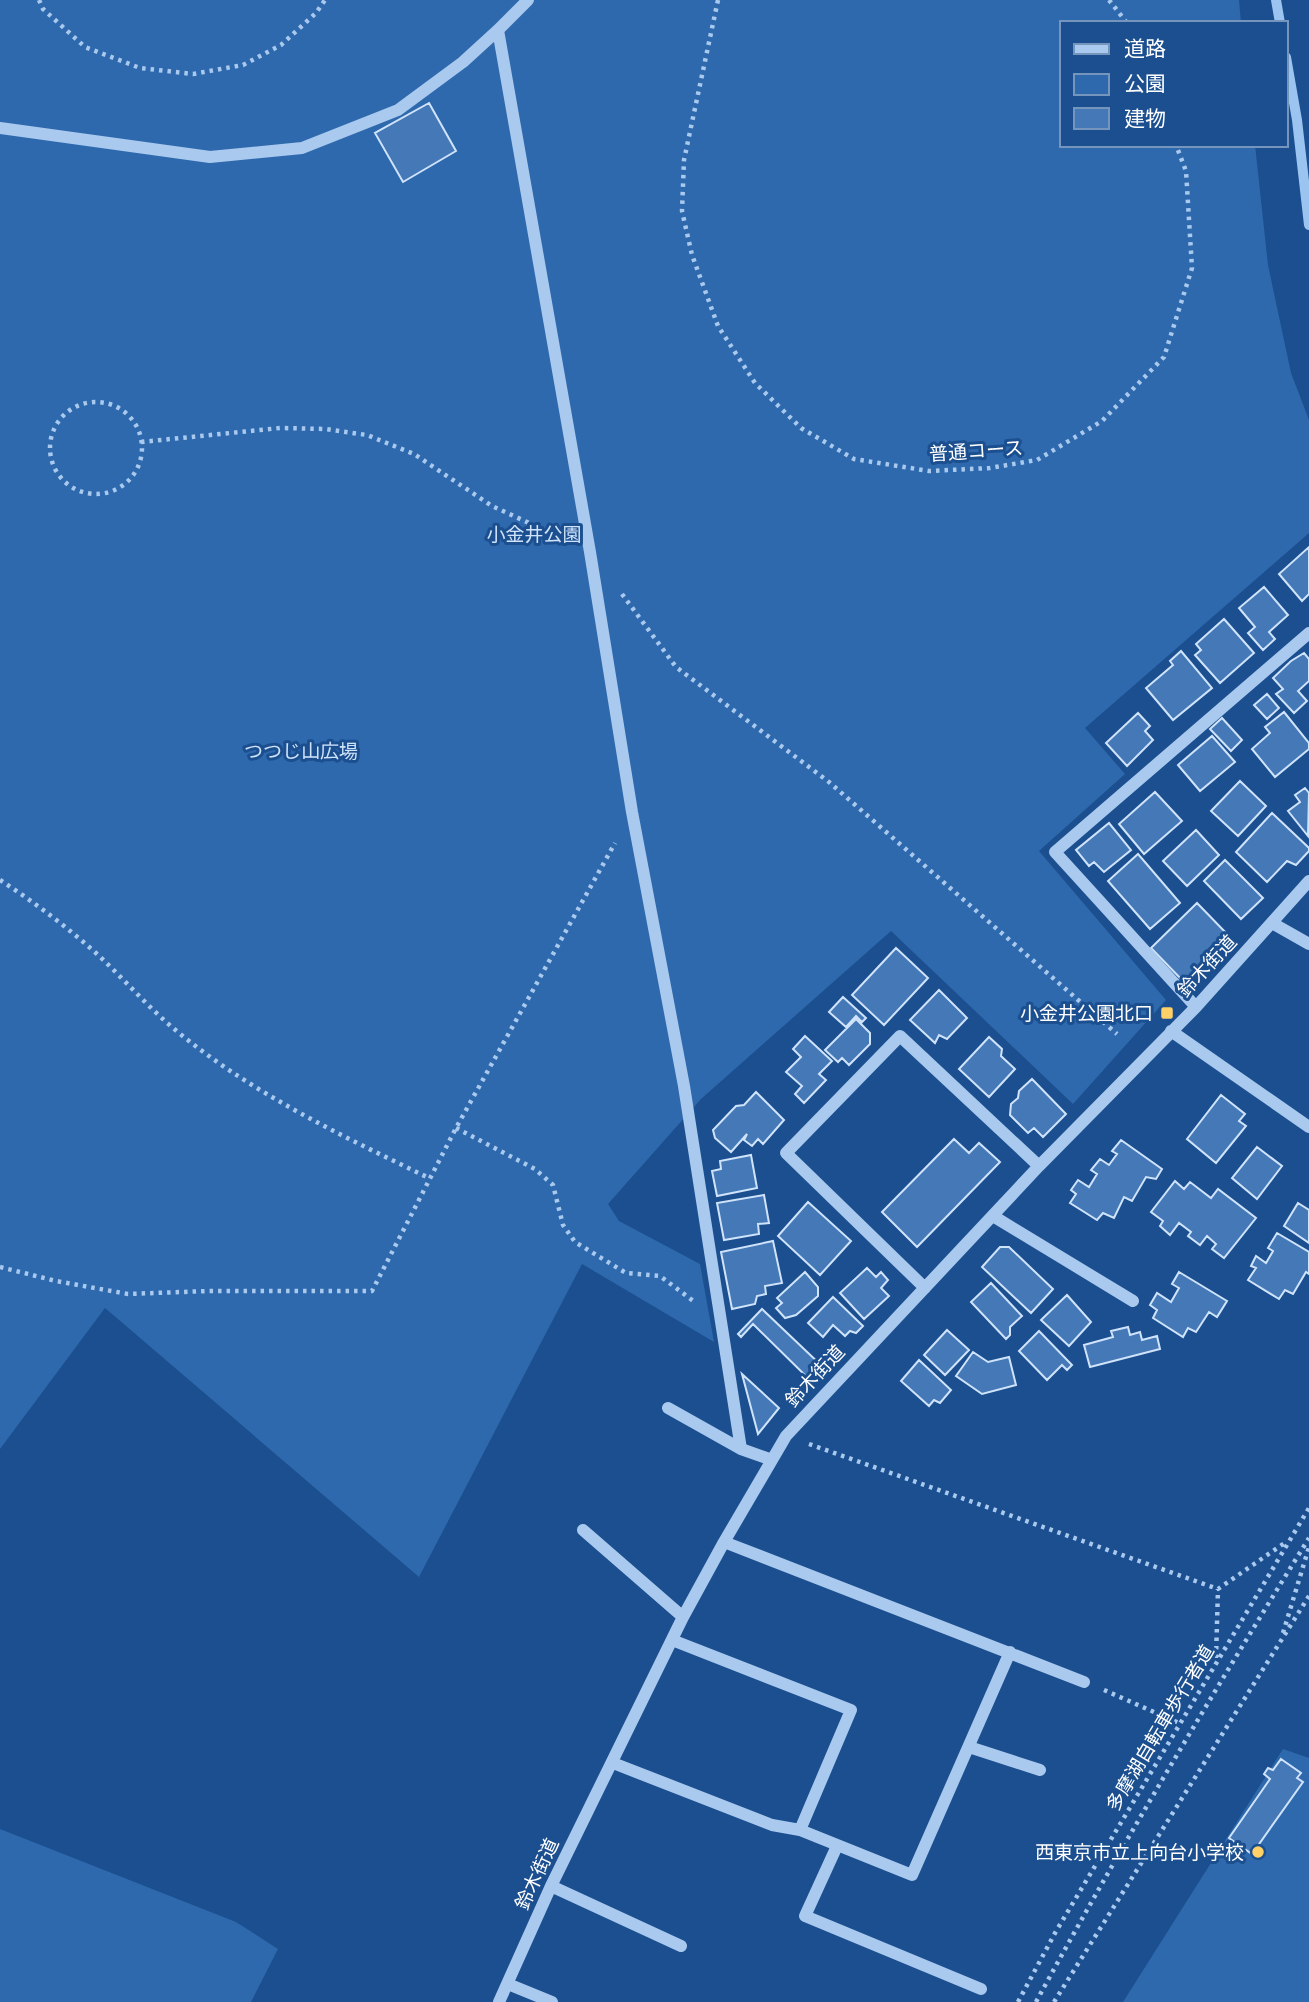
<svg xmlns="http://www.w3.org/2000/svg" width="1309" height="2002" viewBox="0 0 1309 2002" font-family="'DM Sans','Noto Sans JP',sans-serif">
<rect width="100%" height="100%" fill="#1b4f8f"/>
<path fill="#2e69ad" d="M0,0H1239L1241,23H1062V145H1255L1268,265L1291,373L1309,420V533L1085,728L1125,774L1039,851L1166,1000L1073,1104L891,931L701,1099L608,1204L619,1221L700,1264L714,1342L582,1264L419,1577L105,1308L0,1449Z
M1283,1749L1309,1758V2002H1123Z
M0,1829L236,1922L278,1949L251,2002H0Z"/>
<g fill="none" stroke-linecap="round" stroke-linejoin="round">
<path stroke="#9cc4f0" stroke-width="10" d="M1276,0L1280,23
M1286,57L1297,120L1309,225"/>
</g>
<path fill="#4478b7" stroke="#cfe3fa" stroke-width="2" d="M429,103L456,151L403,182L375,133Z
M1309,547V594L1302,601L1279,574Z
M1264,587L1288,615L1269,632L1275,639L1263,650L1248,633L1255,627L1239,608Z
M1224,619L1254,653L1220,683L1195,655L1201,650L1196,644Z
M1181,651L1212,688L1173,720L1146,688L1173,665L1170,661Z
M1304,653L1309,659V681L1298,691L1307,701L1294,713L1276,694L1283,689L1273,678L1291,661Z
M1267,694L1279,708L1267,719L1254,705Z
M1284,712L1309,743V749L1275,777L1252,749L1270,733L1265,727Z
M1138,713L1150,726L1145,731L1153,740L1127,766L1106,743Z
M1222,718L1242,740L1231,751L1210,729Z
M1212,736L1235,762L1200,791L1178,765Z
M1240,781L1266,806L1238,836L1211,811Z
M1305,788L1309,793L1308,836L1288,811L1300,802L1295,795Z
M1155,792L1182,821L1144,854L1119,824Z
M1272,813L1309,848V851L1296,865L1287,861L1267,882L1236,852Z
M1109,823L1131,850L1104,872L1094,862L1089,866L1076,850Z
M1196,830L1219,855L1187,886L1163,861Z
M1138,854L1180,903L1150,929L1108,881Z
M1225,860L1263,898L1241,919L1204,881Z
M1197,903L1230,937L1184,982L1151,948Z
M896,948L928,978L884,1025L852,995Z
M939,990L967,1018L947,1039L939,1035L935,1043L910,1020Z
M843,997L866,1018L862,1022L856,1016L846,1027L829,1012Z
M856,1019L870,1033V1044L849,1065L842,1058L838,1062L825,1050Z
M805,1036L832,1061L819,1074L826,1080L804,1103L795,1094L802,1086L786,1072L801,1057L793,1049Z
M989,1037L1002,1049L1001,1056L1015,1069L989,1097L959,1069Z
M1032,1079L1066,1114L1043,1137L1034,1128L1028,1133L1010,1115L1011,1104L1018,1098L1019,1091Z
M756,1092L784,1120L763,1144L758,1139L752,1146L744,1140L747,1134L731,1152L715,1138L713,1130L736,1106L744,1105Z
M1221,1095L1245,1114L1239,1121L1246,1126L1216,1163L1187,1139Z
M954,1139L969,1153L979,1143L1000,1162L917,1247L882,1212Z
M1121,1140L1162,1169L1156,1179L1146,1177L1132,1201L1124,1197L1114,1218L1103,1213L1097,1220L1070,1203L1076,1194L1071,1190L1078,1180L1089,1187L1097,1174L1091,1170L1100,1159L1109,1165L1117,1154L1112,1151Z
M1257,1147L1282,1166L1257,1199L1232,1178Z
M751,1155L757,1188L717,1196L712,1171L721,1169L720,1161Z
M1175,1181L1184,1189L1190,1182L1211,1198L1218,1189L1256,1218L1224,1258L1212,1249L1216,1244L1207,1236L1200,1245L1188,1236L1191,1232L1179,1223L1170,1235L1160,1226L1163,1221L1151,1212Z
M764,1195L769,1223L758,1224L759,1234L724,1240L717,1203Z
M808,1202L851,1241L820,1275L778,1236Z
M1298,1203L1309,1210V1243L1284,1226Z
M1277,1233L1309,1252V1274L1306,1272L1293,1294L1285,1290L1279,1299L1248,1280L1256,1268L1251,1266L1256,1256L1266,1263L1273,1251L1268,1248Z
M773,1241L782,1283L765,1286L766,1294L757,1296L755,1304L732,1309L721,1252Z
M1000,1247H1009L1053,1289L1031,1313L982,1267Z
M867,1268L876,1277L881,1272L888,1280L881,1288L889,1296L864,1319L840,1293Z
M805,1272L818,1287V1296L796,1315L785,1318L776,1308L782,1303L777,1298Z
M1179,1272L1227,1301L1217,1317L1209,1312L1196,1332L1188,1328L1183,1337L1153,1318L1157,1310L1150,1305L1157,1293L1171,1302L1179,1288L1172,1284Z
M991,1283L1022,1316L1010,1327V1335L1006,1339L971,1302Z
M1067,1295L1091,1322L1069,1346L1041,1320Z
M833,1297L863,1326L856,1333L850,1331L845,1336L833,1325L823,1337L808,1323Z
M762,1309L824,1368L811,1381L753,1324L741,1337L738,1334Z
M1128,1327L1130,1335L1140,1332L1142,1340L1157,1336L1160,1349L1090,1367L1084,1345L1113,1337L1111,1331Z
M947,1330L969,1350L945,1375L924,1355Z
M1039,1331L1072,1365L1067,1370L1062,1365L1047,1380L1019,1351Z
M973,1352L988,1362L1009,1357L1016,1385L982,1394L956,1376Z
M919,1360L951,1390L940,1403L934,1400L929,1406L901,1381Z
M742,1374L779,1408L758,1434Z
M1281,1759L1301,1773L1297,1778L1303,1782L1252,1854L1229,1838L1270,1779L1264,1774L1268,1768L1273,1770Z"/>
<g fill="none" stroke-linecap="round" stroke-linejoin="round">
<path stroke="#a9c9ee" stroke-width="4.5" stroke-dasharray="3.5 5" stroke-linecap="butt" d="M39,0L43,9L85,47L140,68L193,74L243,65L281,45L316,13L325,0
M718,0L684,160L682,211L692,255L718,326L755,383L801,428L854,459L929,471L990,468L1037,460L1102,421L1164,357L1192,268L1186,171L1176,145
M1109,0L1127,23
M50 448a46 46 0 1 1 92 0a46 46 0 1 1-92 0Z
M141,442L280,428L325,429L367,435L414,454L492,506L564,539
M622,594L676,667L829,782L1117,1034
M0,880C34,902 67,927 97,954C123,978 146,1005 173,1028C249,1092 340,1135 429,1178
M456,1128L535,1169L553,1185L563,1225L575,1242L626,1273L660,1276L696,1303
M0,1267L56,1281L128,1294L209,1291H372L456,1128L615,843
M809,1444L1218,1589L1286,1542
M1283,1633L1309,1547
M1216,1658L1218,1589
M1104,1690L1179,1723
M1018,2002L1055,1933L1309,1508
M1036,2002C1122,1844 1214,1691 1309,1538
M1054,2002L1309,1596"/>
<path stroke="#a9c9ee" stroke-width="12" d="M498,30L590,552L632,812L684,1086L741,1449L772,1460
M0,128L210,157L302,148L398,110L463,62L498,30L528,0
M1272,923L1309,944
M1196,1007L1055,852L1309,633
M1171,1031L1309,1127
M993,1216L1133,1301
M925,1288L786,1153L900,1036L1039,1166
M668,1408L741,1449
M583,1530L683,1617
M724,1542L1084,1682
M672,1640L851,1710L800,1830
M969,1747L1040,1770
M613,1763L772,1825L800,1830L912,1875L1010,1652
M837,1846L805,1916L981,1989
M551,1886L681,1946
M508,1984L552,2002
M499,2002L551,1886L683,1617L724,1542L786,1436L1039,1166L1196,1007L1309,881"/>
</g>
<g fill="#ffd166" stroke="#1b4f8f" stroke-width="2.5">
<rect x="1160" y="1006" width="14" height="14" rx="3.5"/>
<circle cx="1258" cy="1852" r="7"/>
</g>
<g text-anchor="middle" dominant-baseline="central" stroke-width="6" stroke-linejoin="round" paint-order="stroke">
<g font-size="19" fill="#fff" stroke="#1b4f8f">
<text transform="translate(976 451) rotate(-4)">普通コース</text>
<text transform="translate(1207 966) rotate(-47)">鈴木街道</text>
<text transform="translate(815 1376) rotate(-47)">鈴木街道</text>
<text transform="translate(1160 1728) rotate(-59)">多摩湖自転車歩行者道</text>
<text transform="translate(537 1874) rotate(-65)">鈴木街道</text>
</g>
<g font-size="19" fill="#cfe3fa" stroke="#1b4f8f">
<text x="534" y="534">小金井公園</text>
<text x="301" y="751">つつじ山広場</text>
</g>
<g font-size="19" fill="#fff" stroke="#1b4f8f" text-anchor="end">
<text x="1153" y="1013">小金井公園北口</text>
<text x="1244" y="1852">西東京市立上向台小学校</text>
</g>
</g>
<rect x="1060" y="21" width="228" height="126" fill="#1b4f8f" stroke="#7695bc" stroke-width="2"/>
<rect x="1074" y="44" width="35" height="10" fill="#a9c9ee" stroke="#7695bc" stroke-width="2"/>
<text x="1124" y="56" font-size="21" fill="#ffffff">道路</text>
<rect x="1074" y="74" width="35" height="21" fill="#2e69ad" stroke="#7695bc" stroke-width="2"/>
<text x="1124" y="91" font-size="21" fill="#ffffff">公園</text>
<rect x="1074" y="108" width="35" height="21" fill="#4478b7" stroke="#7695bc" stroke-width="2"/>
<text x="1124" y="126" font-size="21" fill="#ffffff">建物</text>
</svg>
